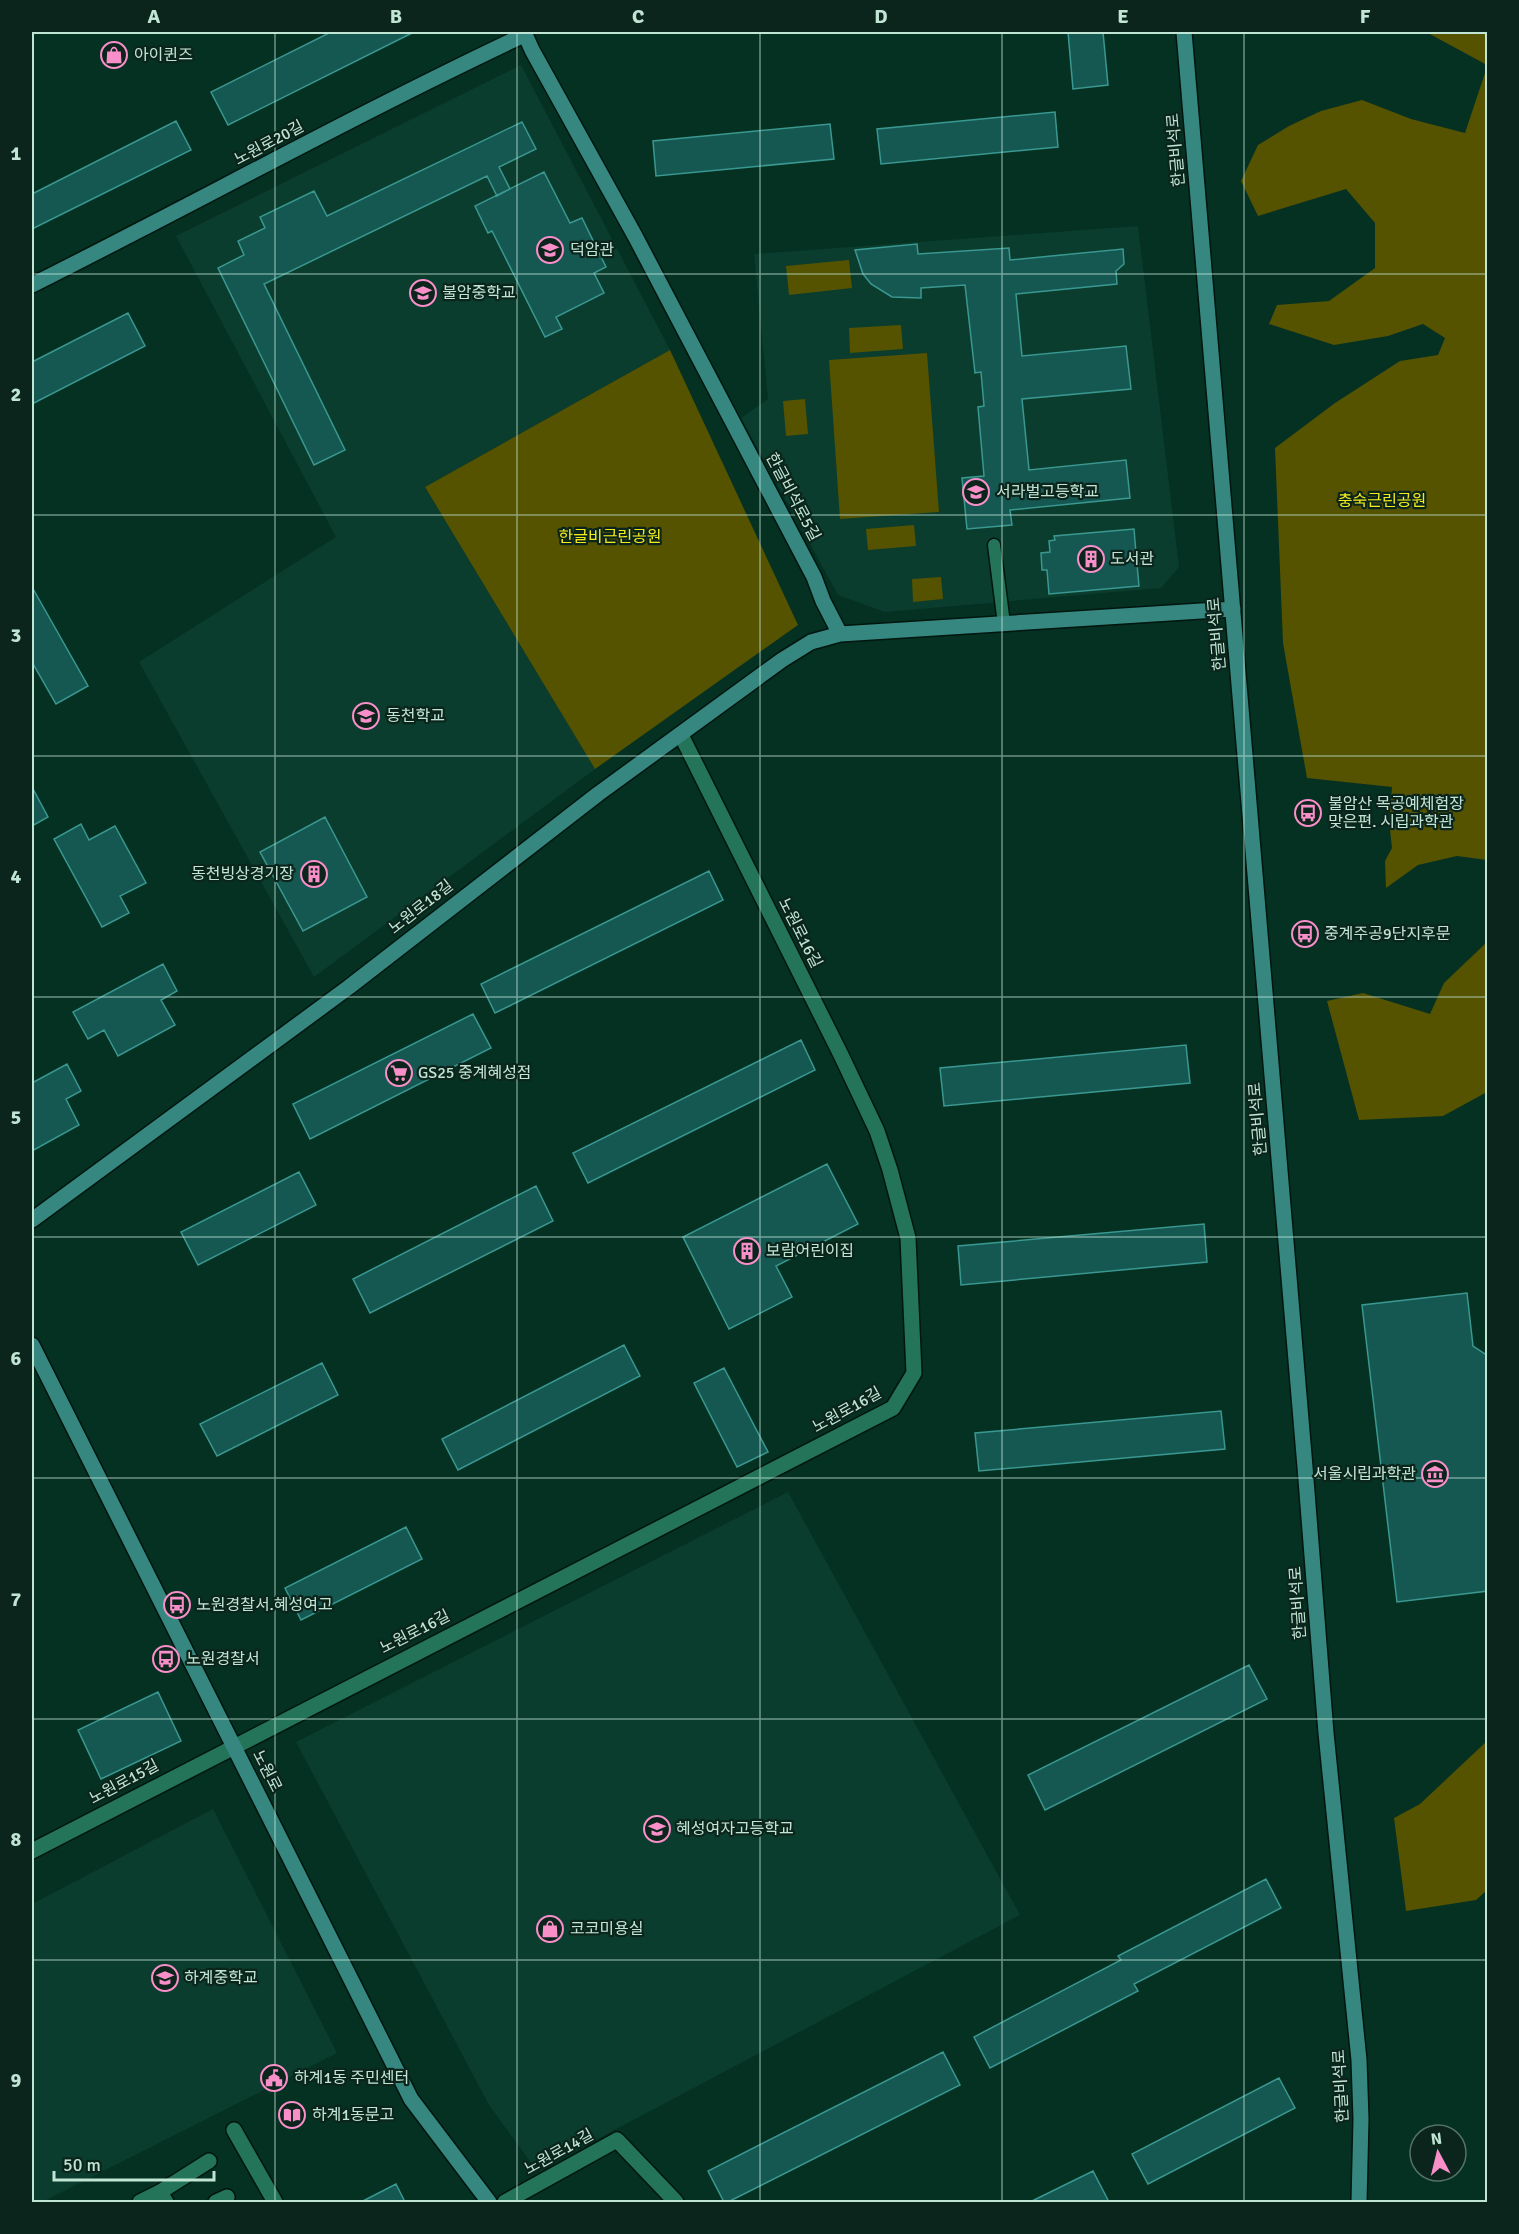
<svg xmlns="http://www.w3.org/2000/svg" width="1519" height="2234" viewBox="0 0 1519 2234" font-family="Signika,'Noto Sans KR',sans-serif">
<rect width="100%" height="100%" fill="#053123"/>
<path fill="#0a3d2d" d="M521,65L670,350L425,487L595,769L314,977L139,662L336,537L176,236Z
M1138,226L1179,567L1161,588L885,612L838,595L741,418L768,399L754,254Z
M788,1492L1020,1915L537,2171L489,2105L296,1742Z
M213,1809L337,2053L42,2202H32V1904Z"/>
<path fill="#555200" d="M1426,32H1487V65Z
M1487,67V860L1457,856L1418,865L1386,888L1385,861L1392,848L1389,821L1392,787L1307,778L1283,643L1275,448L1335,403L1400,361L1438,355L1445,338L1423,324L1388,336L1334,345L1269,324L1277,305L1329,301L1375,268V223L1346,189L1258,216L1241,181L1258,145L1289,126L1321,111L1362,100L1411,119L1465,133Z
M849,260L852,288L789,295L786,266Z
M901,325L903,349L850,353L849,328Z
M670,350L798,625L595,769L425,487Z
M927,353L939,512L840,519L829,360Z
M805,399L808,434L786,436L783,401Z
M914,525L916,546L868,550L866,529Z
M941,577L943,599L913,602L912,579Z
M1487,942V1092L1443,1116L1359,1120L1327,1001L1363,993L1430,1014L1444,983Z
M1487,1741V1890L1476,1900L1406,1911L1394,1818L1420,1804Z"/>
<path fill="#155852" stroke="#3a9890" stroke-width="1.5" d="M331,32H414L228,125L211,92Z
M1068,32H1103L1108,85L1073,89Z
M1055,112L1058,147L881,164L877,129Z
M176,121L191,150L32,229V194Z
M522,122L536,149L499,167L510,189L497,196L487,176L264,284L345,450L314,465L218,268L244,255L238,241L265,228L260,217L314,191L327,216Z
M830,124L834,159L656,176L653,141Z
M544,172L570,223L582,218L606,267L594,273L604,293L556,317L562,329L545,337L492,231L488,233L475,206Z
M917,244L918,254L1009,248L1010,260L1123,249L1124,264L1116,271L1117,284L1016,294L1022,356L1126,346L1131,389L1022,399L1029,470L1126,460L1130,498L1010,510L1012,525L967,529L962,478L984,476L978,407L984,406L981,372L975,373L965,285L921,288V298L892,297L871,284L863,274L855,250Z
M128,313L145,346L32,404V362Z
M1134,529L1136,553H1141L1142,564H1137L1139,586L1049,594L1047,570H1042L1041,553L1050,552L1049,541L1055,540L1054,536Z
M32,587L88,686L56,704L32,662Z
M32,787L48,817L32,826Z
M325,817L367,897L303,931L260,852Z
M81,824L89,840L115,826L146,883L120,896L129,913L102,927L54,839Z
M709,871L723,900L495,1013L481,984Z
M163,964L177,991L161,1000L175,1025L118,1056L104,1030L88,1039L73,1012Z
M473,1014L491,1048L310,1139L293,1104Z
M801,1040L815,1070L588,1183L573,1153Z
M1186,1045L1190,1083L944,1106L940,1068Z
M67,1064L81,1091L66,1099L79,1125L32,1151V1083Z
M827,1164L858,1224L776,1266L792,1297L729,1329L683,1237Z
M299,1172L316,1205L198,1265L181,1232Z
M536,1186L553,1221L370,1313L353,1279Z
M1204,1224L1207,1262L961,1285L958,1246Z
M1467,1293L1473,1346L1488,1356V1591L1397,1602L1362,1305Z
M624,1345L640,1376L458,1470L442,1439Z
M322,1363L338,1395L217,1456L200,1424Z
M724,1368L768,1452L737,1467L694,1383Z
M1221,1411L1225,1449L979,1471L975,1433Z
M406,1527L422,1559L301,1620L285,1588Z
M1249,1665L1267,1699L1045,1810L1028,1775Z
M158,1692L181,1741L101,1779L78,1730Z
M1266,1879L1281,1908L1134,1984L1138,1991L990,2068L974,2037L1121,1960L1118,1956Z
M943,2052L960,2085L728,2202H724L708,2171Z
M1279,2078L1295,2108L1148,2184L1132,2154Z
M1093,2171L1109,2202H1030Z
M396,2184L405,2202H361Z"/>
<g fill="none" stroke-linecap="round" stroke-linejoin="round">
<defs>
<path id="lane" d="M994,545L1004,624"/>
<path id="street" d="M32,1851L893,1408L914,1373L908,1238L890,1170L877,1131L841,1055L681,735
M234,2130L275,2202
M160,2192L209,2161
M140,2202L160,2192L166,2202
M216,2202L227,2197
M505,2202L617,2140L676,2202"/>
<path id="secondary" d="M524,32L532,50L635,236L814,577L823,601L840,634
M1184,32L1305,1467L1326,1733L1359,2060L1361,2119L1359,2202
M32,285C196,203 358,113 524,35
M32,1220L349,987L598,794L782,660L811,642L840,634L1233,609
M32,1345L411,2099L489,2202"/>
</defs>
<use href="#lane" stroke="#01160e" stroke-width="15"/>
<use href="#street" stroke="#01160e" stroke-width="18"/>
<use href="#secondary" stroke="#01160e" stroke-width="18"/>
<use href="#lane" stroke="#24745a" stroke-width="12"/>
<use href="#street" stroke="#24745a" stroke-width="15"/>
<use href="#secondary" stroke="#358780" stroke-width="15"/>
</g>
<path fill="none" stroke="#c1e5d5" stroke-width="1.5" stroke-opacity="0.55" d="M275,32V2202M517,32V2202M760,32V2202M1002,32V2202M1244,32V2202M32,274H1488M32,515H1488M32,756H1488M32,997H1488M32,1237H1488M32,1478H1488M32,1719H1488M32,1960H1488"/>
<defs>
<symbol id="shop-ring" viewBox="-11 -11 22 22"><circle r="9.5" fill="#0c251c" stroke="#f98fc9" stroke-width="1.5"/><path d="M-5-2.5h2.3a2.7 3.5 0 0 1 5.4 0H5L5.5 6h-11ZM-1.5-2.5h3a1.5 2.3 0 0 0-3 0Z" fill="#f98fc9"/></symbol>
<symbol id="school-ring" viewBox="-11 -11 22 22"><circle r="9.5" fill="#0c251c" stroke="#f98fc9" stroke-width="1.5"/><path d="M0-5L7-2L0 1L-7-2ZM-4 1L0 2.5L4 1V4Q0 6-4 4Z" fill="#f98fc9"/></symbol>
<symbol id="building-ring" viewBox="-11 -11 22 22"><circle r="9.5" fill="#0c251c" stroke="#f98fc9" stroke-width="1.5"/><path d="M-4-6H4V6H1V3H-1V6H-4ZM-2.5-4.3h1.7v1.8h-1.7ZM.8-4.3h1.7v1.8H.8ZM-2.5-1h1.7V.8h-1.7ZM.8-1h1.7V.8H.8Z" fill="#f98fc9"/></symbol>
<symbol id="bus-ring" viewBox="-11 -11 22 22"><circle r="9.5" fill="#0c251c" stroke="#f98fc9" stroke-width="1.5"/><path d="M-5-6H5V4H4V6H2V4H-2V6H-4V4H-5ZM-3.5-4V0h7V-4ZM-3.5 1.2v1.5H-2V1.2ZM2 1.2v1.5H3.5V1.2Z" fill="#f98fc9"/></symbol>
<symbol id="supermarket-ring" viewBox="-11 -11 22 22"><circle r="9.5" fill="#0c251c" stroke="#f98fc9" stroke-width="1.5"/><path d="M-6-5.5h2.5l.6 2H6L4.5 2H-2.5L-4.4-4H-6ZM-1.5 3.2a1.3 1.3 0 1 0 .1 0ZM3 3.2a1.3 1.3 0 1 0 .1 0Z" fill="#f98fc9"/></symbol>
<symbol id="museum-ring" viewBox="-11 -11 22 22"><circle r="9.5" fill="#0c251c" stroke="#f98fc9" stroke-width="1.5"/><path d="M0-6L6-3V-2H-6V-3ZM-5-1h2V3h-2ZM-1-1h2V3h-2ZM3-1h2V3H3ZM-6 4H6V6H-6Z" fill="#f98fc9"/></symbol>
<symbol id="civic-ring" viewBox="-11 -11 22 22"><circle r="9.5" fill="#0c251c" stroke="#f98fc9" stroke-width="1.5"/><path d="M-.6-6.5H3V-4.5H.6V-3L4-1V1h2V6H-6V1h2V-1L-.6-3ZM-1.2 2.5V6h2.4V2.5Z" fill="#f98fc9"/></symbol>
<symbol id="library-ring" viewBox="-11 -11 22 22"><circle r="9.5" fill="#0c251c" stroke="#f98fc9" stroke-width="1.5"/><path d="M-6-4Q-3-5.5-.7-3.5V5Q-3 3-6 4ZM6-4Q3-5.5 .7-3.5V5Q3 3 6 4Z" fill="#f98fc9"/></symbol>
</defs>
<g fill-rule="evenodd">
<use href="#shop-ring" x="99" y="40" width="30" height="30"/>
<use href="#school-ring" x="535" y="235" width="30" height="30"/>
<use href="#school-ring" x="408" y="278" width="30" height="30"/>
<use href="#school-ring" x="961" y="477" width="30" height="30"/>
<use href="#building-ring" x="1076" y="544" width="30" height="30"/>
<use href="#school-ring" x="351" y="701" width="30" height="30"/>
<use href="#bus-ring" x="1293" y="798" width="30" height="30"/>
<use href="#building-ring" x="299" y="859" width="30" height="30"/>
<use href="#bus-ring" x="1290" y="919" width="30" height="30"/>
<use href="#supermarket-ring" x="384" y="1058" width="30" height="30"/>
<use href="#building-ring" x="732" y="1236" width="30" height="30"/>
<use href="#museum-ring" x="1420" y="1459" width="30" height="30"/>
<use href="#bus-ring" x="162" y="1590" width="30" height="30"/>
<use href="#bus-ring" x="151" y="1644" width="30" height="30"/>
<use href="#school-ring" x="642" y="1814" width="30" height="30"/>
<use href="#shop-ring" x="535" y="1914" width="30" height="30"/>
<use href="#school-ring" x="150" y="1963" width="30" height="30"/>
<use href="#civic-ring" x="259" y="2063" width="30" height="30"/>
<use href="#library-ring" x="277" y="2100" width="30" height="30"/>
</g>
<g text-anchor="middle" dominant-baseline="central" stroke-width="4.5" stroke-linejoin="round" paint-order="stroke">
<g font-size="16" fill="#c1e5d5" stroke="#0c251c" text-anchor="start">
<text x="134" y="55">아이퀸즈</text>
<text x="570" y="250">덕암관</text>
<text x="442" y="293">불암중학교</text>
<text x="996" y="492">서라벌고등학교</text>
<text x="1110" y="559">도서관</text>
<text x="386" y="716">동천학교</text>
<text x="1328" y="804">불암산 목공예체험장<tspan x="1328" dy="18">맞은편. 시립과학관</tspan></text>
<text x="294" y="874" text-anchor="end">동천빙상경기장</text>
<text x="1324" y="934">중계주공9단지후문</text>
<text x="418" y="1073">GS25 중계혜성점</text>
<text x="766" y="1251">보람어린이집</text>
<text x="1416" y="1474" text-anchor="end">서울시립과학관</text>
<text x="196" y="1605">노원경찰서.혜성여고</text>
<text x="186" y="1659">노원경찰서</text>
<text x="676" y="1829">혜성여자고등학교</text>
<text x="570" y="1929">코코미용실</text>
<text x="184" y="1978">하계중학교</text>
<text x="294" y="2078">하계1동 주민센터</text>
<text x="312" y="2115">하계1동문고</text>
</g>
<g font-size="16" fill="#c1e5d5" stroke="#0c251c">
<text transform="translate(269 143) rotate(-28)">노원로20길</text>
<text transform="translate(1176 150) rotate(-95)">한글비석로</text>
<text transform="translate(793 497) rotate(62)">한글비석로5길</text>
<text transform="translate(1217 634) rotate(-95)">한글비석로</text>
<text transform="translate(421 907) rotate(-38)">노원로18길</text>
<text transform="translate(800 933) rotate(63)">노원로16길</text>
<text transform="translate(1258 1119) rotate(-95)">한글비석로</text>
<text transform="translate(847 1410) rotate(-29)">노원로16길</text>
<text transform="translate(1298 1603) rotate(-94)">한글비석로</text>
<text transform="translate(415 1632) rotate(-27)">노원로16길</text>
<text transform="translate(267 1771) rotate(63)">노원로</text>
<text transform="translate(124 1782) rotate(-28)">노원로15길</text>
<text transform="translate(1341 2086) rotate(-93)">한글비석로</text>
<text transform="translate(559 2152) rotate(-29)">노원로14길</text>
</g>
<g font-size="16" fill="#f3eb1c" stroke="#0c251c">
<text x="1382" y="501">충숙근린공원</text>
<text x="610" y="537">한글비근린공원</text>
</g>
</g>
<rect width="1519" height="2234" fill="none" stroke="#0c251c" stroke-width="66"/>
<g transform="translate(1438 2153) rotate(353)"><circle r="28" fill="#0c251c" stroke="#547266" stroke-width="1.5"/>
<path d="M0-4.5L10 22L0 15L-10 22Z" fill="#f98fc9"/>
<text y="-9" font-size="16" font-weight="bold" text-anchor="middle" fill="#c1e5d5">N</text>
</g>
<path d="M54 2171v9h160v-9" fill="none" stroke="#c1e5d5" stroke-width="3"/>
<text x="63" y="2171" font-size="18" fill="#c1e5d5" stroke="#0c251c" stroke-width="4.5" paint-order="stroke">50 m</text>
<rect x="33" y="33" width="1453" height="2168" fill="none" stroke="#c1e5d5" stroke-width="2"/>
<g font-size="20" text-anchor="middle" font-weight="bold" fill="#c1e5d5">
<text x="154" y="23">A</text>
<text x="396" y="23">B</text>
<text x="638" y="23">C</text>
<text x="881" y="23">D</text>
<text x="1123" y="23">E</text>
<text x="1365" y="23">F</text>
<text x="16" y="160">1</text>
<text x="16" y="401">2</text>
<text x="16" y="642">3</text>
<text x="16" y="883">4</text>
<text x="16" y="1124">5</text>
<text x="16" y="1365">6</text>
<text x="16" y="1606">7</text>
<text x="16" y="1846">8</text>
<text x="16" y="2087">9</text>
</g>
</svg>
